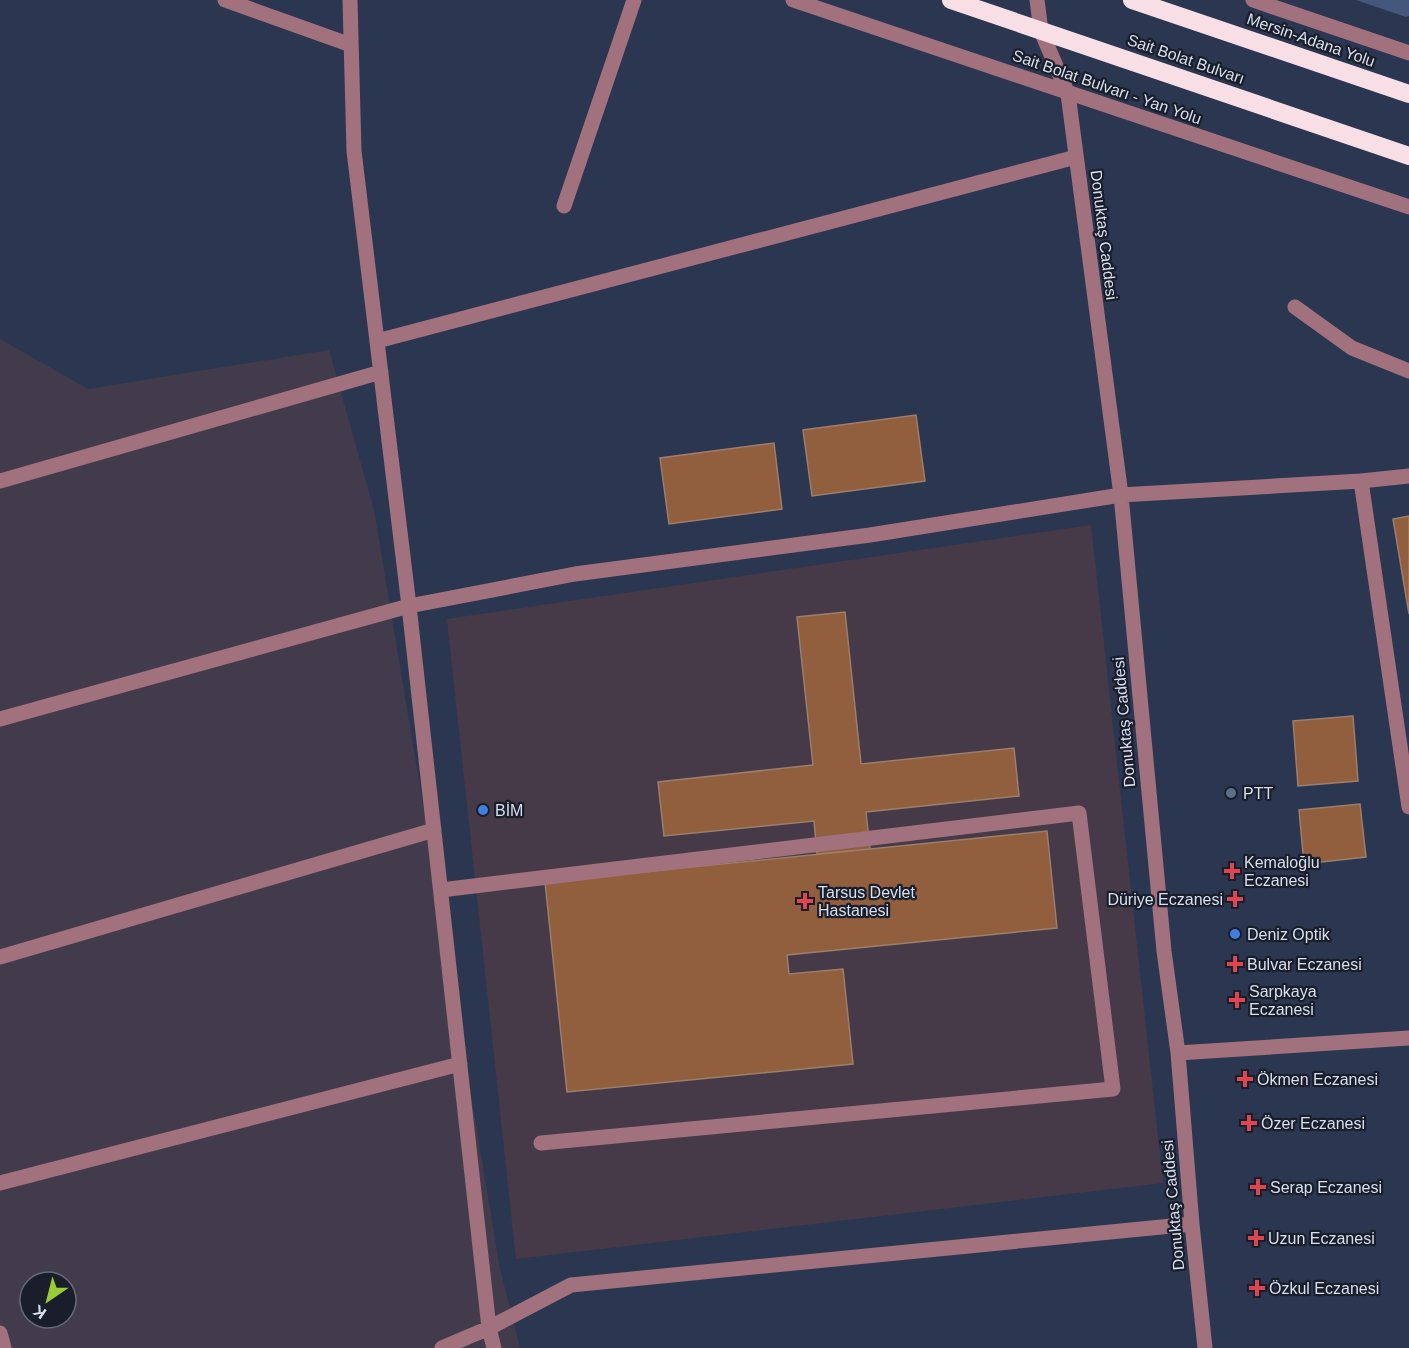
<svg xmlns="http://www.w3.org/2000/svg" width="1409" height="1348" viewBox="0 0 1409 1348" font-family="Arial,sans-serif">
<rect width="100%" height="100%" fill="#2b3750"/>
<path fill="#423b4c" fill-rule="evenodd" d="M0,339L88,389L329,350L374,510L500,1269L520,1348H0ZM30,1282H66V1318H30Z"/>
<path fill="#463a49" d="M1091,525L1163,1183L516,1259L447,619Z"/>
<path fill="#46577e" d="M1356,0H1409V16L1406,17Z"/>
<path fill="#915e3e" stroke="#9d7e6b" stroke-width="1.5" d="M916,415L925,481L812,496L803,430Z
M774,443L782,509L669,524L660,458Z
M1409,516V614L1393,519Z
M845,612L861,764L1014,748L1019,796L866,812L870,849L817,854L814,821L664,836L658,782L813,765L797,617Z
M1353,716L1358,781L1298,786L1293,721Z
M1360,804L1366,857L1304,864L1299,810Z
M1047,831L1057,928L787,955L789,974L843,969L853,1064L567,1092L545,882Z"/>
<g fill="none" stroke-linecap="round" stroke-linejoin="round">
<path stroke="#a2717e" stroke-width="15" d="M225,0L351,45
M350,0L354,151L409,606L489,1328L494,1348
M793,0L1409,207
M1037,0L1041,31L1068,94L1121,495L1164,951L1178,1053L1192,1224L1205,1348
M1253,0L1409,53
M564,206L634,0
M1295,307L1352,348L1409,371
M377,341L1076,157
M0,481L381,372
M1361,481L1409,807
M0,719L409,606L575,574L870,535L1121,495L1361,481L1409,476
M441,890L1079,813L1113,1089L541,1143
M0,957L434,830
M1178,1053L1409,1038
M0,1183L460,1064
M0,1333L4,1348
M442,1348L489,1328L571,1285L1192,1224"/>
<path stroke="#f8dfe5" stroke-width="18" d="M951,0L1409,156
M1132,0L1409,94"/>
</g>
<circle fill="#5c6f8a" stroke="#191e2a" stroke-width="2" cx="1231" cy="793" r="6"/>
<g fill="#3f7fe0" stroke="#191e2a" stroke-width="2">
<circle cx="483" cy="810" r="6"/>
<circle cx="1235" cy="934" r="6"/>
</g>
<g fill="#e0444e" stroke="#191e2a" stroke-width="2">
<path d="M1229 862h6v6h6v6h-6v6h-6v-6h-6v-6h6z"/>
<path d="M1232 890h6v6h6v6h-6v6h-6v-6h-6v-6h6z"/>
<path d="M802 892h6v6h6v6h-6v6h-6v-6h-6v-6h6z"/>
<path d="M1232 955h6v6h6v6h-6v6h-6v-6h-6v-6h6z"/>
<path d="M1234 991h6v6h6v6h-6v6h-6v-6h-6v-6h6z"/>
<path d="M1242 1070h6v6h6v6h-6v6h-6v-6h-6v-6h6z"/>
<path d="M1246 1114h6v6h6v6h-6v6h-6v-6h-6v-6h6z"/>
<path d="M1255 1178h6v6h6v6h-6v6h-6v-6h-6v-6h6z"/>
<path d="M1253 1229h6v6h6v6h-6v6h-6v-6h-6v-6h6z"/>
<path d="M1254 1279h6v6h6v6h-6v6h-6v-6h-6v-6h6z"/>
</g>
<g text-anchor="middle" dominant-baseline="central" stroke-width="4.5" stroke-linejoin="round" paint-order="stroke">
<g font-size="16" fill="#d7dff0" stroke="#191e2a">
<text transform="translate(1311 40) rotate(19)">Mersin-Adana Yolu</text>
<text transform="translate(1186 59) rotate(19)">Sait Bolat Bulvarı</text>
<text transform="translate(1107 87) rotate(19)">Sait Bolat Bulvarı - Yan Yolu</text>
<text transform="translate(1104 235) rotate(83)">Donuktaş Caddesi</text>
<text transform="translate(1124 722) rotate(-95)">Donuktaş Caddesi</text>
<text transform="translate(1173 1205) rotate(-95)">Donuktaş Caddesi</text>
</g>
<g font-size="16" fill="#d7dff0" stroke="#191e2a" text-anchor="start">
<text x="1243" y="793">PTT</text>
<text x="495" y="810">BİM</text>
<text x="1244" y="862">Kemaloğlu<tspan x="1244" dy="18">Eczanesi</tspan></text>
<text x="818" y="892">Tarsus Devlet<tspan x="818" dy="18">Hastanesi</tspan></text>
<text x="1223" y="899" text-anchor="end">Düriye Eczanesi</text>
<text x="1247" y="934">Deniz Optik</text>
<text x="1247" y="964">Bulvar Eczanesi</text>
<text x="1249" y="991">Sarpkaya<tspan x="1249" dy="18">Eczanesi</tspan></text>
<text x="1257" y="1079">Ökmen Eczanesi</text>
<text x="1261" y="1123">Özer Eczanesi</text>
<text x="1270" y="1187">Serap Eczanesi</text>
<text x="1268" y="1238">Uzun Eczanesi</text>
<text x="1269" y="1288">Özkul Eczanesi</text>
</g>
</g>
<g transform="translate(48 1300) rotate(215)"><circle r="28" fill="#191e2a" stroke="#656b79" stroke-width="1.5"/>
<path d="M0-4.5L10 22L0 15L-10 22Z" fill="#9bcb33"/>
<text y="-9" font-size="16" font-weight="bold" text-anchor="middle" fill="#d7dff0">K</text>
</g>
</svg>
